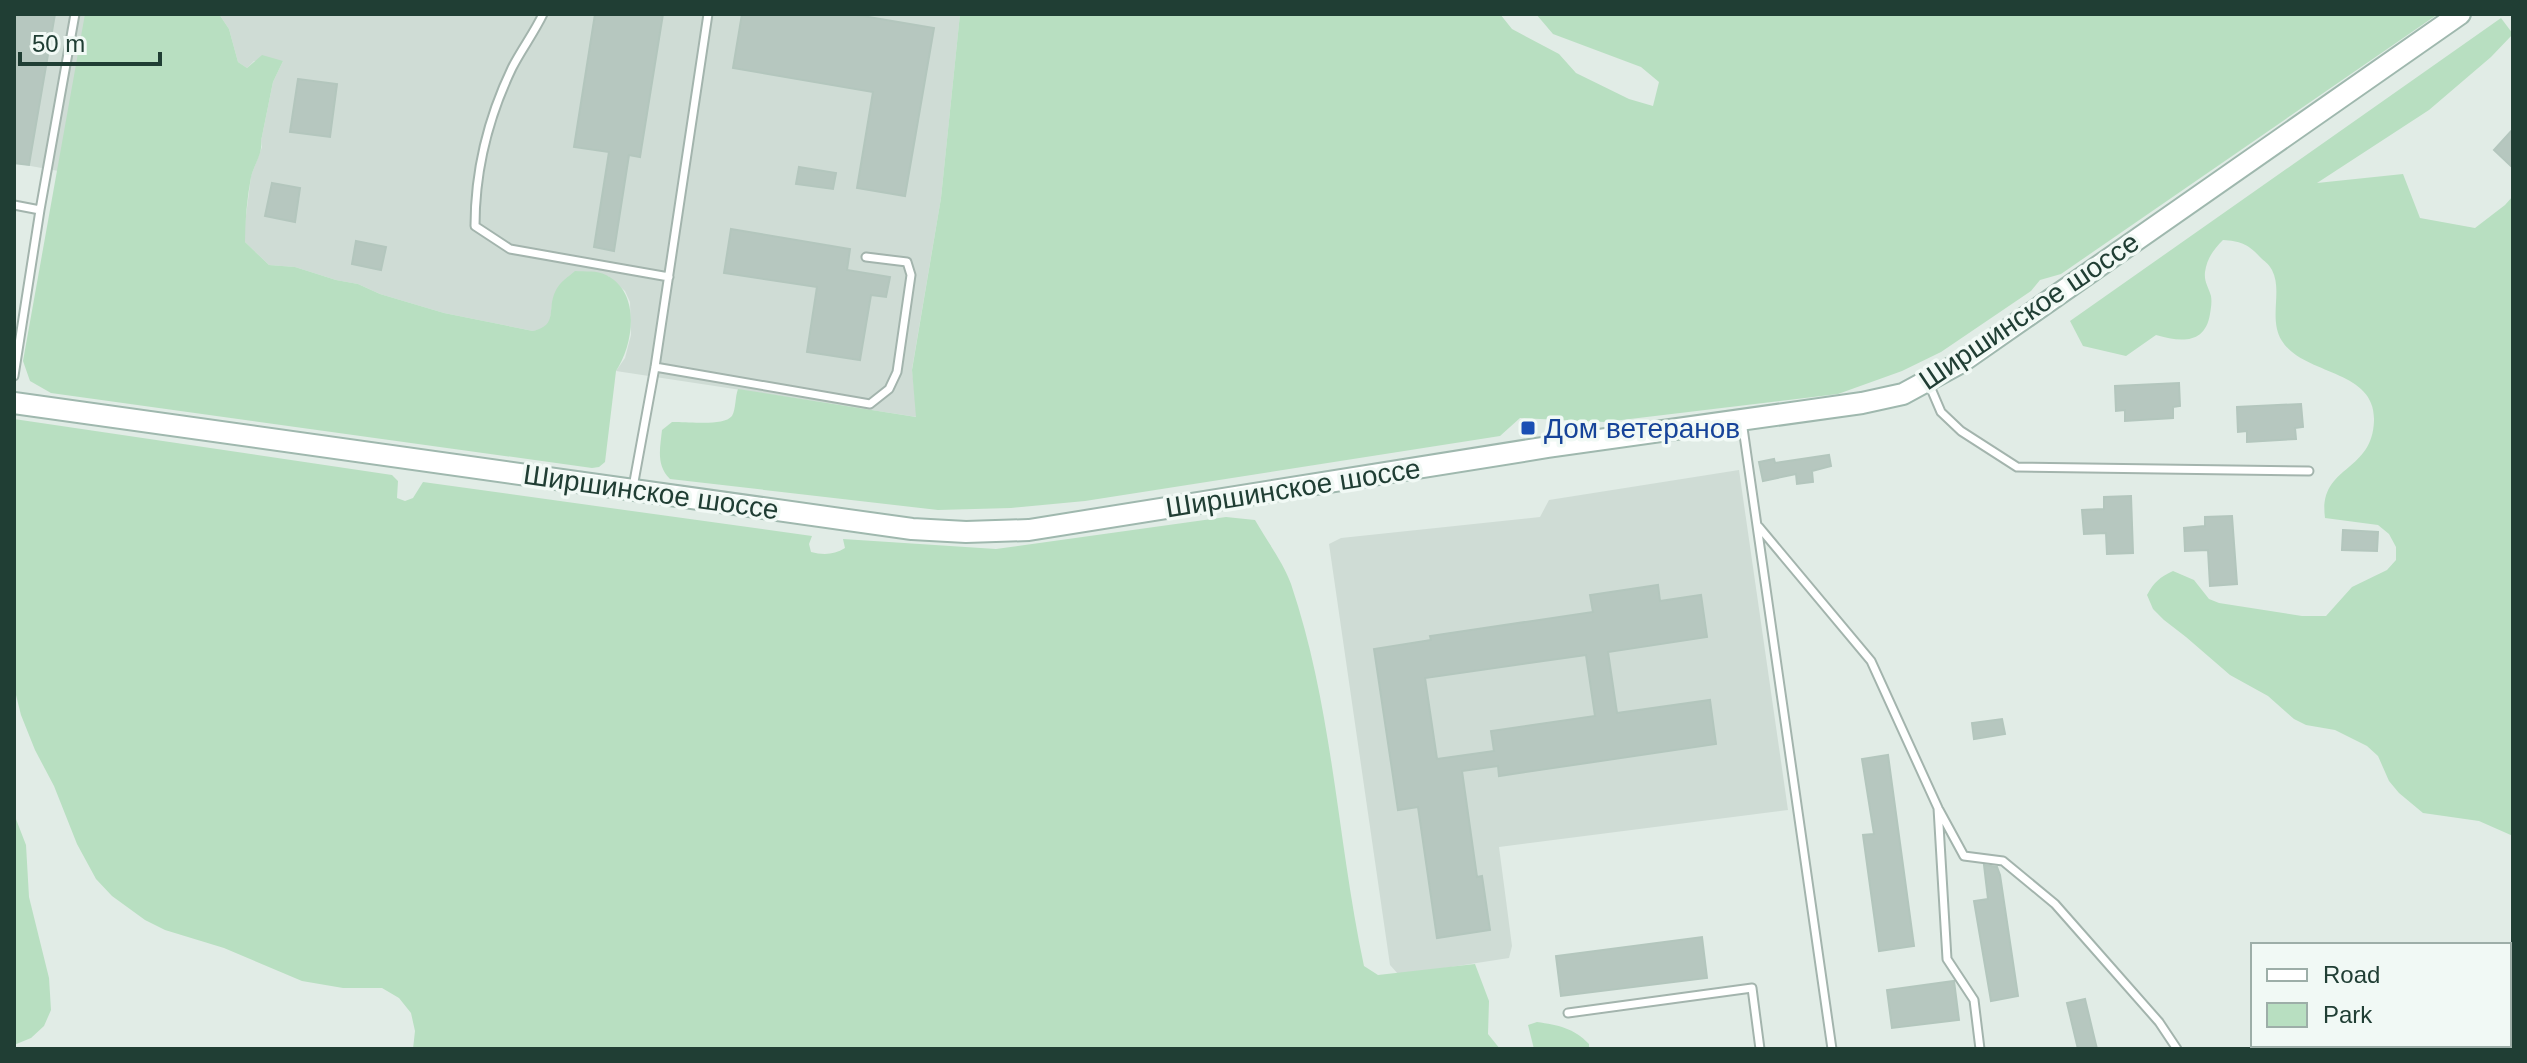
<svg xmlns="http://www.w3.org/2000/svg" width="2527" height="1063" viewBox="0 0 2527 1063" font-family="Helvetica,sans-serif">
<rect width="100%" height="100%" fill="#e1ece6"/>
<path fill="#cfdcd5" d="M14,14H103L75,174L14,163Z
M219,14H960L941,198L912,369L917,417L616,371L625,358L631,335L630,302L625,291L608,276L552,304L550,322L543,329L533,331L444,313L380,294L358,284L336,280L295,267L269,265L245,242V224L251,176L262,147L261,141L273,82L283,61H254L247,68L238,62L229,29Z
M1739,470L1788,810L1499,847L1512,946L1509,958L1399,975L1390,965L1329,544L1341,538L1540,517L1549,500Z"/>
<path fill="#b8dfc1" d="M85,14H219L229,29L238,62L247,68L262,55L283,61L273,82L261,141C263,153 254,165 251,177C247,198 245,221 245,242L269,265L295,267L336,280L358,284L380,294L444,313L533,331C559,325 546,309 556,290C560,282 568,277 575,271C585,272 597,270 606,275C641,292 634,344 616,371L605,462L599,467L592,468L51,393L30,381L23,361Z
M960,14H1500L1512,29L1559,54L1576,73L1629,99L1653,106L1659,82L1641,67L1553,34L1536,14H2438L2061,274L2040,280L2031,291L1941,352L1902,371L1838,394L1605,422L1520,418L1500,436L1085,501L1011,508L938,510L670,479C656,465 660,449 662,430L672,422C686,421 723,427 732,416C736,409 735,397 738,389L916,417L912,370L941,198Z
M2501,18L2513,34L2491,57L2429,110L2317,183L2403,174L2420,218L2475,228L2505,205L2513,196V836L2479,821L2423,813L2399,793L2389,781L2378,756L2367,746L2335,730L2306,725L2294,719L2268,696L2230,675L2186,637L2164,620L2153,609L2147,595C2154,582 2160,577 2173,571L2194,580L2209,599L2219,603L2302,616H2326L2352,587L2387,570L2396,560V547L2389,534L2378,525L2325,518C2318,465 2372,474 2374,421C2376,369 2304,376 2282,341C2268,319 2283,291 2272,270C2269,264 2264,261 2260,257C2248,244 2240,241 2223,240C2214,249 2207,258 2205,272C2204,282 2208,286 2211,296C2212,302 2211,308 2210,314C2205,345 2180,342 2156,335L2126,356L2083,346L2070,321Z
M14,419L392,475L398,481L397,498L405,501L413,498L423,482L812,536L809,544L811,552C823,555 834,555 845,548L843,539L996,549L1226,517L1255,520C1267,541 1283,562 1291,584C1333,708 1337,839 1364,966L1378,975L1475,964L1489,1001L1488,1034L1500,1049H413L415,1031L411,1013L399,998L382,988H343L302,981L224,948L165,930L145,920L112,896L96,879L77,844L54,786L35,750L21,715L14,687Z
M14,814L26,845L29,897L49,978L51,1010L44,1026L31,1038L14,1045Z
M1537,1022C1558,1025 1574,1028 1589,1044V1049H1534L1528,1025Z"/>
<path fill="#b6c7bf" stroke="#b3c6bd" stroke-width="2" fill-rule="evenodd" d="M14,14H55L29,165L14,163Z
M595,14H663L640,157L629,155L614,251L594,247L609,152L574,147Z
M742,14H851L934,28L905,196L857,188L873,92L733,68Z
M298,79L337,84L330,137L290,132Z
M2513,129V168L2494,150Z
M799,167L836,173L833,189L796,184Z
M272,183L300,188L295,222L265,216Z
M731,229L850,249L847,270L890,277L886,297L871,295L860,360L807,352L817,287L724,273Z
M356,241L386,247L381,270L352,264Z
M2179,383L2180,406L2173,407V418L2125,421V410L2116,411L2115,386Z
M2301,404L2303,427L2295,428L2296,439L2247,442V431L2238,432L2237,407Z
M1829,455L1831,466L1812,471L1813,482L1797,484L1796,474L1763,481L1759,462L1774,459L1775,463Z
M2131,496L2133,553L2107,554L2106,533L2084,534L2082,510L2104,509V497Z
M2232,516L2237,584L2210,586L2208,550L2185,551L2184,528L2205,526V517Z
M2343,530L2378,532L2377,551L2342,550Z
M1658,585L1660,601L1701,595L1707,637L1608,652L1617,713L1710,700L1716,744L1499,776L1498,766L1462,771L1477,877L1482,876L1490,930L1437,938L1418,807L1398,810L1374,649L1431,640L1430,636L1593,612L1590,595ZM1586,655L1595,716L1491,731L1494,751L1437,759L1425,678Z
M2002,719L2005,734L1974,739L1972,723Z
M1888,755L1914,946L1879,951L1863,835L1874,834L1862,759Z
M1984,865L1997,867L2000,875L2018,996L1991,1001L1974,901L1988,899Z
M1702,937L1707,978L1561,996L1556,956Z
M1954,981L1959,1020L1892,1028L1887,990Z
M2085,999L2097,1049H2078L2067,1003Z"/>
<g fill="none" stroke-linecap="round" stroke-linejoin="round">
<defs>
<path id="service" d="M543,14C534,33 521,50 512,68C488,118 475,172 475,226L510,249L669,277
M14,205L40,210
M655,367L870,404L889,389L897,372L911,275L907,262L866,257
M14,376L40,210L75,14
M1929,384L1941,412L1961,431L2017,467L2309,471
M1742,421L1832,1049
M633,487L655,367L708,14
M1759,527L1871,661L1938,808L1947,959L1974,1000L1980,1049
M1939,810L1964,856L2003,861L2055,904L2159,1022L2177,1049
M1568,1013L1752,988L1760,1049"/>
<path id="secondary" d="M14,403L912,529L966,532L1029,530L1548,447L1862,403L1903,394L1960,363L2460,14"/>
</defs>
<use href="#service" stroke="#a3b4ad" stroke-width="11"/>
<use href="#secondary" stroke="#9fb8ae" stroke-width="24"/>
<use href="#service" stroke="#fff" stroke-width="7"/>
<use href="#secondary" stroke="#fff" stroke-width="20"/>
</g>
<rect fill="#1a4fb4" stroke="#f1f9f5" stroke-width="3" x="1520" y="420" width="16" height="16" rx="4"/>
<g text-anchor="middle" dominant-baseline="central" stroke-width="7" stroke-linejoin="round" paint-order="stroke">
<g font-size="28" fill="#203e34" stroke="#f1f9f5">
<text transform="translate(2029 311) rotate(-34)">Ширшинское шоссе</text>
<text transform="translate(1293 488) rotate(-9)">Ширшинское шоссе</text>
<text transform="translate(651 492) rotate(8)">Ширшинское шоссе</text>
</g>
<g font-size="28" fill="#164399" stroke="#f1f9f5" text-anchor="start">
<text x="1544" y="428">Дом ветеранов</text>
</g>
</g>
<rect width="2527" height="1063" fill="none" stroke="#203e34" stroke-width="32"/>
<rect x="2251" y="943" width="260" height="104" fill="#f1f9f5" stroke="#9daea8" stroke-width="2"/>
<rect x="2267" y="969" width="40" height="12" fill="#ffffff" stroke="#9daea8" stroke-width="2"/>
<text x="2323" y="983" font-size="24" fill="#203e34">Road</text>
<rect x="2267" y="1003" width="40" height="24" fill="#b8dfc1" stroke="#9daea8" stroke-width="2"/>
<text x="2323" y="1023" font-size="24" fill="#203e34">Park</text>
<path d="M20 52v12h140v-12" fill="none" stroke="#203e34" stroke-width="4"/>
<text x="32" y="52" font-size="24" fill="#203e34" stroke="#f1f9f5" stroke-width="6" paint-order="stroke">50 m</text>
</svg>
